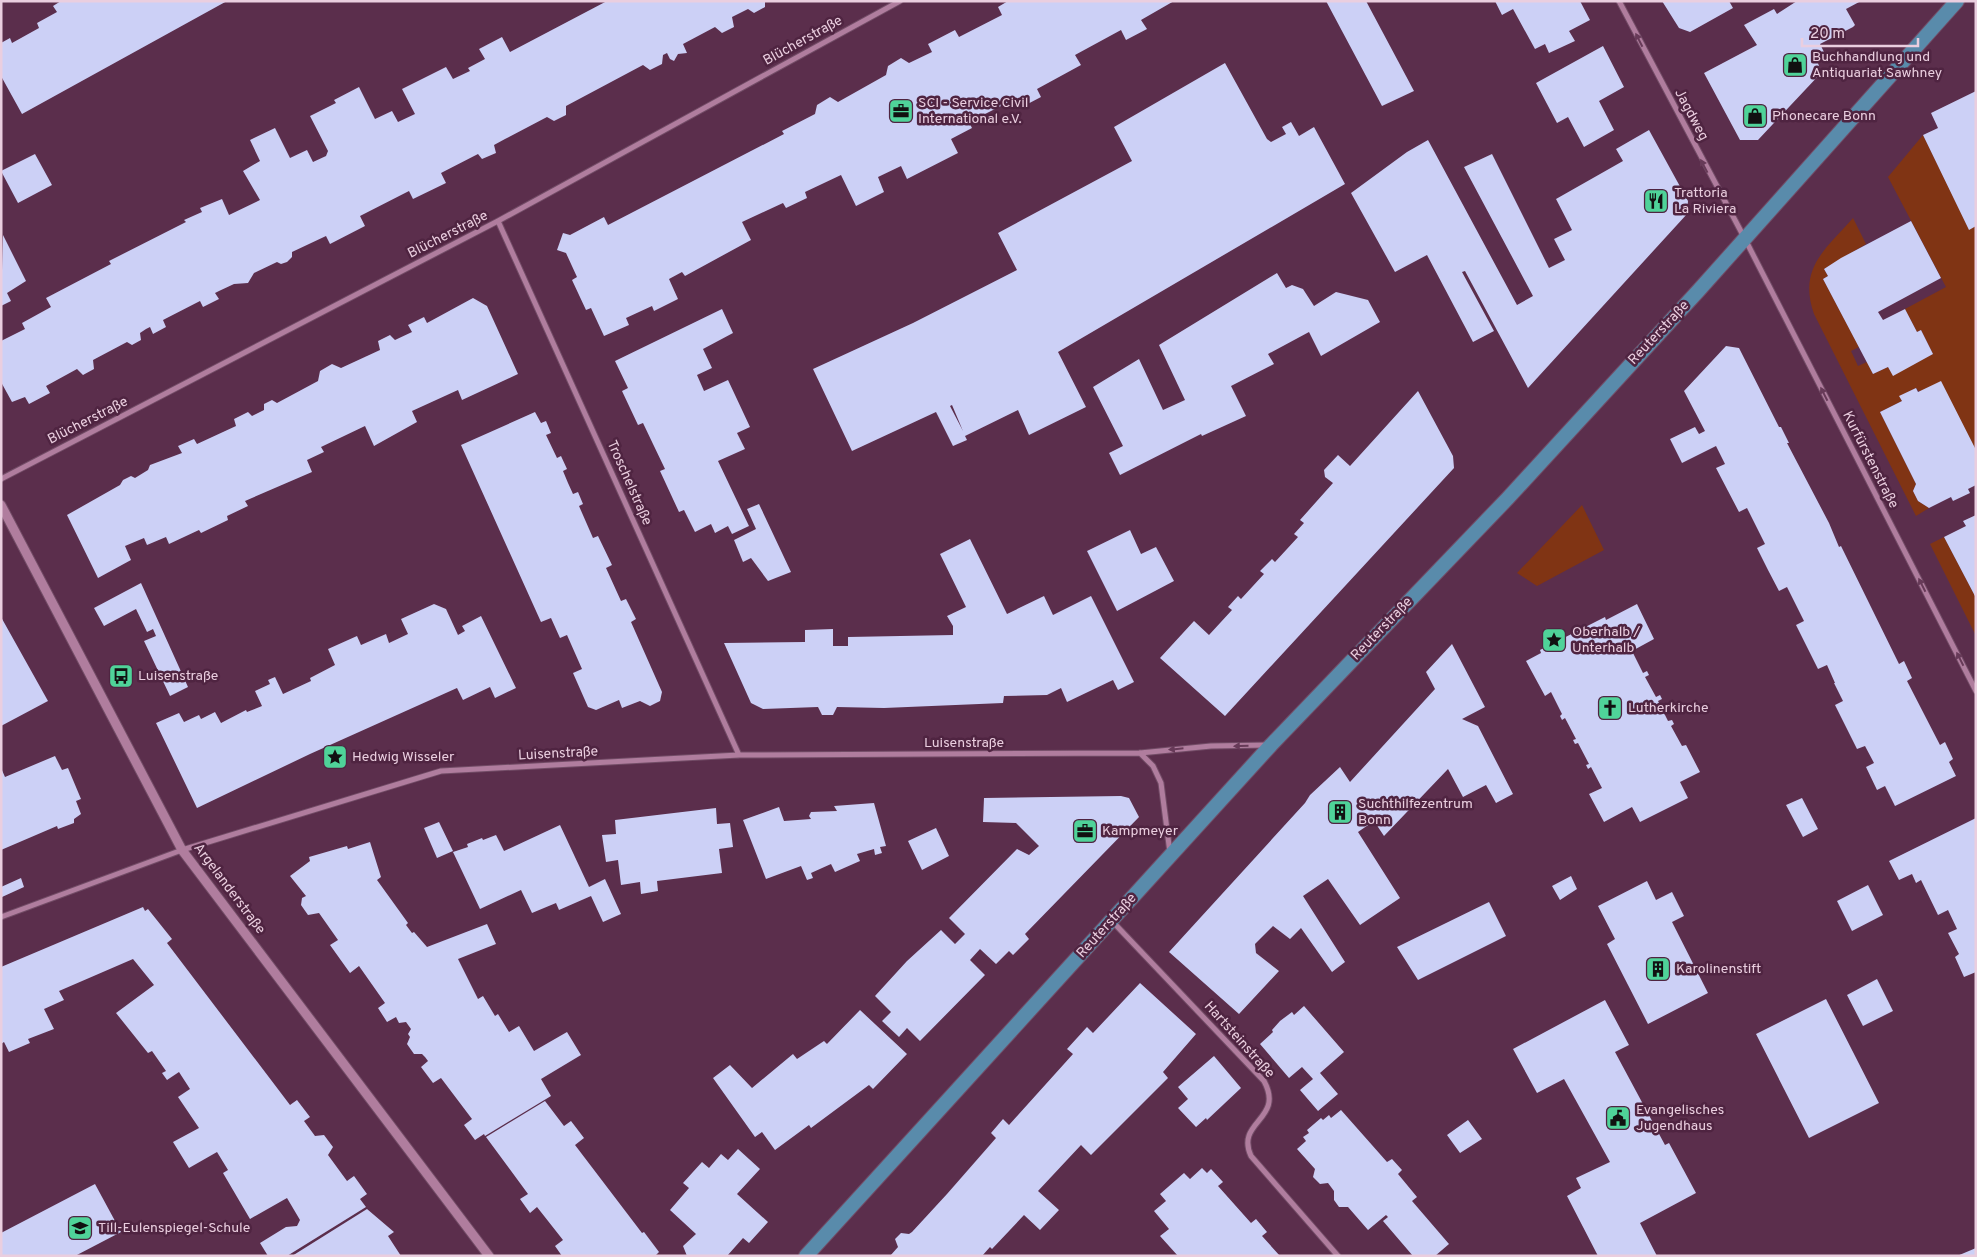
<svg xmlns="http://www.w3.org/2000/svg" width="1977" height="1257" viewBox="0 0 1977 1257" font-family="Overpass,sans-serif">
<rect width="100%" height="100%" fill="#5b2e4c"/>
<path fill="#803414" d="M1923,135L1969,229L1976,226V450L1916,388L1900,396L1902,401L1880,412L1916,484L1913,491L1918,501L1929,508L1916,516L1814,314C1798,268 1825,250 1853,218L1866,244L1824,269L1828,276L1823,279L1859,347L1851,351L1858,366L1867,362L1873,374L1888,367L1893,375L1933,354L1921,330L1917,332L1905,309L1946,287L1888,177Z
M1582,505L1604,550L1537,586L1517,573Z
M1944,537L1976,598V636L1930,544Z"/>
<path fill="#ccd0f6" fill-rule="evenodd" d="M61,1H227L22,114L1,76V43L10,38L12,43L39,28L37,23L57,12L53,6Z
M607,1H765V7L754,13L748,9L732,17L734,27L722,33L715,27L683,44L687,53L678,54L674,61L670,59L667,53L663,55L662,64L650,70L643,65L566,106V115L554,121L547,117L505,139L494,145L496,153L482,159L478,154L441,173L446,183L413,199L409,191L360,216L365,226L330,244L326,236L292,252V257L287,262L281,264L277,262L254,273L248,283L234,284L219,291L215,293L219,299L203,307L200,301L163,320L166,327L153,334L150,327L146,329L140,333L141,340L132,345L127,342L93,360L94,369L83,375L77,369L46,386L50,393L29,404L25,397L12,402L1,382V341L25,329L22,323L51,307L46,298L111,264L109,261L186,222L184,220L202,212L200,208L222,199L229,215L260,200L243,171L260,161L250,140L275,128L290,158L307,150L313,162L326,156L328,151L310,116L336,103L334,100L359,87L375,119L392,111L398,122L415,114L402,89L446,67L453,79L470,71L468,68L485,59L479,49L502,37L510,52Z
M1008,1H1174L1141,20L1147,29L1126,40L1121,30L1075,55L1081,65L1037,89L1041,97L1020,108L1015,99L969,122L972,128L951,139L958,153L907,179L901,166L878,177L884,192L856,206L841,175L805,192L807,198L786,208L783,203L742,222L751,240L685,276L682,272L669,279L678,299L654,311L652,306L626,318L629,325L604,336L591,308L586,310L572,280L577,277L566,253L557,250L563,233L570,235L604,217L608,225L784,134L782,131L815,114L817,105L830,97L838,102L886,75L888,66L901,58L909,63L932,52L928,44L955,30L959,37L1002,15L998,7Z
M1326,1H1366L1414,91L1382,106Z
M1495,1H1580L1590,20L1569,31L1575,41L1549,53L1545,44L1535,49L1513,9L1502,15Z
M1662,1H1729L1733,8L1690,32L1679,28Z
M1797,1H1861L1846,9L1855,25L1853,27L1820,44L1825,54L1818,63L1821,73L1758,140H1740L1704,73L1757,45L1744,25L1774,9L1777,14Z
M1603,46L1624,87L1599,101L1614,130L1584,147L1568,117L1557,123L1536,83Z
M1225,63L1267,139L1271,142L1286,134L1282,127L1291,122L1299,136L1314,127L1345,184L1058,352L1086,407L1029,435L1018,410L965,436L967,440L953,446L936,412L852,451L813,369L913,323L1017,270L998,233L1132,161L1114,127ZM952,405L963,431L950,406Z
M1976,91V226L1969,230L1923,135L1938,128L1931,113Z
M1649,130L1688,201L1687,214L1528,388L1465,271L1462,272L1494,331L1473,342L1427,255L1395,272L1351,193L1407,152L1428,140L1517,305L1533,296L1464,167L1492,154L1549,268L1565,260L1554,239L1572,230L1556,199L1623,161L1616,149Z
M35,154L52,185L18,203L1,171Z
M1911,221L1941,278L1878,312L1883,320L1905,309L1917,332L1921,330L1933,354L1893,376L1888,367L1873,374L1823,279L1828,276L1824,269L1841,258Z
M3,235L26,281L7,293L11,301L1,306Z
M1277,273L1286,288L1292,285L1303,289L1314,306L1336,292L1368,300L1380,322L1321,356L1309,332L1268,354L1274,364L1231,386L1246,416L1202,436L1201,434L1120,475L1109,453L1123,446L1093,387L1139,359L1163,410L1185,400L1159,345Z
M473,298L487,306L518,374L462,400L458,390L412,411L417,422L374,446L365,426L321,447L324,452L307,460L312,472L245,501L248,506L227,516L228,520L201,533L199,530L169,544L166,537L147,545L144,538L125,546L131,560L98,578L67,515L120,485L123,480L131,476L135,478L148,470L150,465L182,453L178,446L194,439L197,444L236,426L234,419L248,412L252,416L264,410V404L272,400L277,403L318,381L320,371L332,364L341,368L380,350L378,341L390,335L395,340L412,332L408,325L424,317L427,323Z
M722,309L733,333L703,349L712,368L697,375L704,391L728,380L750,427L737,433L745,449L718,461L749,526L732,534L728,526L715,533L711,524L695,532L684,510L679,512L660,471L665,469L653,444L643,423L638,425L622,391L628,388L615,361Z
M1726,346L1739,348L1779,427H1781L1789,443H1787L1829,523L1839,547L1841,546L1899,664L1904,661L1912,678L1907,681L1940,745L1945,742L1953,759L1949,762L1956,776L1895,806L1885,786L1877,790L1866,767L1874,763L1865,746L1857,749L1835,705L1843,701L1834,683H1835L1827,665L1818,669L1796,625L1804,621L1787,587L1779,591L1768,570L1757,548L1765,544L1747,508L1739,512L1716,468L1725,464L1716,446L1682,463L1670,439L1695,427L1699,434L1705,431L1684,391Z
M1941,381L1976,450V485L1968,489L1970,493L1953,501L1951,497L1929,508L1918,501L1913,491L1916,484L1880,412L1902,401L1899,396L1916,388L1918,392Z
M1418,391L1453,456L1454,468L1225,716L1160,658L1194,621L1209,635L1232,610L1228,607L1238,596L1241,599L1264,574L1260,571L1272,559L1275,562L1298,537L1294,534L1304,523L1300,520L1333,483L1325,477L1324,470L1338,455L1350,466Z
M535,412L541,423L546,421L551,433L546,435L557,458L561,456L567,469L563,471L568,483L573,494L578,492L583,504L579,506L593,538L598,536L612,565L606,568L621,601L626,599L636,619L631,622L662,692L660,701L650,706L640,701L622,708L619,700L596,710L588,707L573,673L582,669L567,635L560,638L551,618L541,622L461,445Z
M759,504L791,572L768,581L751,558L743,562L734,540L756,529L747,509Z
M1976,515V598L1944,537L1966,526L1963,521Z
M1130,530L1141,554L1156,547L1174,581L1117,611L1087,551Z
M970,539L1007,614L1044,596L1053,615L1091,596L1134,682L1118,690L1113,680L1067,702L1061,688L1047,695L1004,696L1003,703L884,708L837,707L833,715H822L818,707L763,709L751,703L724,643L805,642V630L833,629V646H848V637L953,635V626L947,616L966,607L940,554Z
M141,583L188,687L170,696L144,641L156,636L153,629L147,632L136,609L104,626L94,608Z
M434,604L446,609L458,635L465,631L462,626L481,616L516,688L495,698L490,687L463,700L457,688L310,754L197,808L156,723L179,713L184,722L199,715L201,719L215,712L221,723L246,710L247,712L262,706L255,691L270,684L268,680L275,677L283,694L311,681L310,678L335,665L328,649L357,636L361,645L386,634L389,643L408,634L401,619Z
M1637,604L1654,639L1632,651L1643,673L1647,671L1649,675L1645,677L1656,697L1660,695L1662,699L1658,701L1668,721L1672,720L1674,724L1671,726L1682,746L1686,745L1700,772L1680,782L1688,798L1640,822L1632,807L1604,822L1589,794L1602,788L1591,767L1588,769L1586,765L1589,764L1578,743L1575,744L1573,740L1576,739L1565,718L1562,720L1560,716L1562,714L1551,692L1545,696L1526,661L1541,653L1540,650L1605,617L1606,620Z
M1,617L48,701L1,726Z
M1452,644L1485,707L1462,719L1478,726L1513,794L1496,803L1486,785L1463,797L1448,769L1384,836L1374,821L1358,832L1400,898L1360,925L1328,879L1303,896L1345,962L1332,972L1301,928L1290,939L1273,926L1255,944L1256,953L1279,971L1239,1014L1169,952L1305,803L1310,795L1340,767L1350,782L1435,689L1426,672Z
M55,756L62,770L68,768L81,799L76,801L81,814L74,819V823L58,829L57,826L1,850V768L5,777Z
M1121,796L1129,798L1139,817L1025,934L1029,939L1013,955L1009,951L996,964L980,949L970,960L985,975L920,1041L907,1028L899,1037L882,1021L891,1012L875,996L907,961L941,930L955,944L965,934L949,918L1017,849L1029,855L1039,846L1016,823L983,822L984,798Z
M1802,798L1818,829L1803,837L1786,805Z
M874,803L886,846L880,847L882,853L875,855L874,849L857,854L860,861L835,872L831,864L811,873L813,878L807,880L801,866L766,879L743,820L779,807L784,821L811,819L809,816L811,812L837,811L834,806Z
M716,808L717,824L730,823L733,847L719,849L722,873L657,881L658,891L641,894L640,882L621,885L618,860L606,862L602,835L616,834L615,820Z
M1976,818V972L1964,977L1955,957L1959,954L1948,933L1957,929L1948,910L1938,915L1921,880L1916,883L1912,874L1899,880L1889,861Z
M439,822L453,851L437,858L424,828Z
M560,825L589,887L605,879L621,914L603,922L591,896L559,910L556,903L532,913L521,890L480,909L453,852L468,847L467,844L482,838L483,840L496,835L504,851Z
M936,828L949,856L922,870L908,841Z
M370,842L381,877L377,880L408,923L406,925L412,933L414,932L427,947L487,924L496,944L458,959L478,999L483,996L495,1016L498,1014L509,1032L519,1026L534,1051L567,1032L581,1055L541,1079L551,1096L485,1136L484,1134L475,1140L464,1125L472,1119L441,1078L433,1083L421,1067L428,1061L425,1057L422,1054H414L407,1044L410,1037L408,1034L411,1029L406,1022L399,1023L396,1017L387,1022L378,1008L385,1003L359,966L350,973L330,945L338,940L319,913L308,915L301,905L302,898L306,896L290,876L310,861L309,857L347,846L348,849Z
M1571,876L1577,889L1560,900L1552,886Z
M21,878L24,887L2,897L1,887Z
M1647,881L1656,900L1672,892L1684,916L1672,922L1708,993L1648,1024L1607,944L1615,939L1598,906Z
M1868,885L1883,915L1852,931L1837,901Z
M1489,902L1506,936L1418,980L1397,947Z
M143,907L145,911L148,909L172,939L167,943L290,1105L297,1100L310,1117L304,1121L315,1136L324,1135L333,1147L328,1155L347,1181L354,1176L367,1194L360,1199L366,1207L287,1256H268L260,1243L286,1227L297,1226L300,1220L287,1198L250,1219L223,1173L228,1170L217,1152L189,1168L173,1142L199,1128L178,1097L190,1089L179,1072L167,1080L162,1073L166,1071L152,1051L148,1053L116,1013L154,985L133,959L59,991L64,1000L44,1009L54,1029L28,1039L30,1043L9,1052L4,1042L1,1044V967Z
M1877,979L1893,1011L1863,1026L1847,995Z
M1140,983L1196,1034L1163,1072L1168,1078L1091,1155L1081,1145L1038,1191L1059,1210L1040,1230L1024,1215L992,1249L990,1247L982,1256H890L898,1247L895,1239L901,1233L909,1234L912,1232L947,1194L996,1138L991,1133L1003,1119L1009,1125L1073,1054L1067,1049L1087,1027L1093,1033Z
M1826,999L1879,1103L1809,1138L1756,1034Z
M1605,1000L1629,1045L1615,1052L1665,1145L1669,1143L1696,1193L1640,1223L1657,1256H1598L1567,1196L1581,1188L1576,1178L1610,1162L1564,1079L1537,1093L1513,1049Z
M1304,1006L1344,1052L1320,1073L1338,1094L1318,1111L1300,1090L1313,1079L1302,1067L1289,1078L1260,1044L1273,1032L1272,1030L1280,1021L1292,1012L1294,1015Z
M860,1010L907,1054L873,1089L869,1085L811,1128L809,1125L775,1150L762,1132L755,1137L713,1078L730,1065L752,1088L793,1054L797,1059L824,1041L827,1044Z
M1214,1056L1241,1088L1207,1120L1206,1118L1196,1127L1178,1108L1188,1099L1178,1087Z
M545,1101L564,1126L571,1121L584,1138L575,1145L642,1233L644,1232L659,1252L655,1256H562L555,1246L563,1240L537,1207L530,1213L520,1199L528,1194L486,1137Z
M1341,1110L1387,1162L1392,1159L1402,1170L1398,1174L1417,1197L1412,1201L1449,1244L1435,1256H1413L1383,1221L1388,1217L1386,1215L1368,1230L1348,1207H1339L1334,1200V1191L1328,1183L1320,1184L1313,1177L1315,1169L1297,1149L1306,1141L1303,1137L1309,1133L1307,1130L1321,1118L1323,1120L1329,1115L1331,1118Z
M1468,1120L1482,1139L1460,1153L1447,1135Z
M738,1149L760,1169L737,1194L768,1222L749,1243L743,1238L727,1256H687L683,1246L696,1234L670,1210L689,1188L683,1183L702,1162L709,1168L721,1154L728,1160Z
M1202,1168L1207,1173L1211,1169L1223,1182L1218,1186L1251,1223L1256,1219L1267,1232L1262,1236L1280,1256H1178L1160,1236L1169,1229L1154,1211L1166,1201L1160,1194L1184,1173L1190,1179Z
M95,1184L121,1232L75,1256H1V1233Z
M367,1209L394,1232L388,1236L401,1256H292Z
M1976,1248V1256H1957Z"/>
<g fill="none" stroke-linecap="round" stroke-linejoin="round">
<defs>
<path id="minor" d="M1619,1L1745,239L1976,691
M498,221L739,755
M1,479L498,221L900,1
M1140,753L1153,766L1161,783L1170,853
M1,917L182,850L441,771L739,755L1140,753L1211,746L1268,745
M1112,921L1264,1081C1285,1120 1235,1121 1251,1156L1338,1256"/>
<path id="tertiary" d="M1,505L182,850L489,1256"/>
<path id="primary" d="M806,1256L1271,745L1508,498L1699,290L1957,1"/>
</defs>
<use href="#minor" stroke="#724c66" stroke-width="7"/>
<use href="#tertiary" stroke="#724c66" stroke-width="11"/>
<use href="#primary" stroke="#724c66" stroke-width="16"/>
<use href="#minor" stroke="#b07d9e" stroke-width="5"/>
<use href="#tertiary" stroke="#b07d9e" stroke-width="9"/>
<use href="#primary" stroke="#598bab" stroke-width="14"/>
</g>
<defs><path id="oneway-solid" d="M-6-.8H1V-3.2L6.5 0L1 3.2V.8H-6Z" transform="scale(1.25)"/></defs>
<g fill="#673a58">
<use href="#oneway-solid" transform="translate(1639 40) rotate(-117)"/>
<use href="#oneway-solid" transform="translate(1704 166) rotate(-118)"/>
<use href="#oneway-solid" transform="translate(1824 394) rotate(-117)"/>
<use href="#oneway-solid" transform="translate(1922 585) rotate(-117)"/>
<use href="#oneway-solid" transform="translate(1960 659) rotate(-117)"/>
<use href="#oneway-solid" transform="translate(1241 746) rotate(179)"/>
<use href="#oneway-solid" transform="translate(1176 749) rotate(174)"/>
</g>
<defs>
<symbol id="shop-square" viewBox="-11 -11 22 22"><rect x="-9" y="-9" width="18" height="18" rx="4" fill="#4fd399" stroke="#4f2441"/><path d="M-5-2.5h2.3a2.7 3.5 0 0 1 5.4 0H5L5.5 6h-11ZM-1.5-2.5h3a1.5 2.3 0 0 0-3 0Z" fill="#111"/></symbol>
<symbol id="office-square" viewBox="-11 -11 22 22"><rect x="-9" y="-9" width="18" height="18" rx="4" fill="#4fd399" stroke="#4f2441"/><path d="M-6-3h4V-5.5h4V-3h4V5H-6ZM-1-4.5V-3h2v-1.5ZM-6 0V1H6V0Z" fill="#111"/></symbol>
<symbol id="restaurant-square" viewBox="-11 -11 22 22"><rect x="-9" y="-9" width="18" height="18" rx="4" fill="#4fd399" stroke="#4f2441"/><path d="M-5-6h1v4h1v-4h1v4h1v-4h1v5L-1.5 .5V6h-2V.5L-5-1ZM5-6V6H3V1.5H1.5Q1.5-4 5-6Z" fill="#111"/></symbol>
<symbol id="sight-square" viewBox="-11 -11 22 22"><rect x="-9" y="-9" width="18" height="18" rx="4" fill="#4fd399" stroke="#4f2441"/><path d="M0-6L1.8-2.2L6-1.7L2.9 1.2L3.7 5.4L0 3.3L-3.7 5.4L-2.9 1.2L-6-1.7L-1.8-2.2Z" fill="#111"/></symbol>
<symbol id="bus-square" viewBox="-11 -11 22 22"><rect x="-9" y="-9" width="18" height="18" rx="4" fill="#4fd399" stroke="#4f2441"/><path d="M-5-6H5V4H4V6H2V4H-2V6H-4V4H-5ZM-3.5-4V0h7V-4ZM-3.5 1.2v1.5H-2V1.2ZM2 1.2v1.5H3.5V1.2Z" fill="#111"/></symbol>
<symbol id="church-square" viewBox="-11 -11 22 22"><rect x="-9" y="-9" width="18" height="18" rx="4" fill="#4fd399" stroke="#4f2441"/><path d="M-1.2-6h2.4v3.5h3.3v2.4h-3.3V6h-2.4V-.1h-3.3v-2.4h3.3Z" fill="#111"/></symbol>
<symbol id="building-square" viewBox="-11 -11 22 22"><rect x="-9" y="-9" width="18" height="18" rx="4" fill="#4fd399" stroke="#4f2441"/><path d="M-4-6H4V6H1V3H-1V6H-4ZM-2.5-4.3h1.7v1.8h-1.7ZM.8-4.3h1.7v1.8H.8ZM-2.5-1h1.7V.8h-1.7ZM.8-1h1.7V.8H.8Z" fill="#111"/></symbol>
<symbol id="civic-square" viewBox="-11 -11 22 22"><rect x="-9" y="-9" width="18" height="18" rx="4" fill="#4fd399" stroke="#4f2441"/><path d="M-.6-6.5H3V-4.5H.6V-3L4-1V1h2V6H-6V1h2V-1L-.6-3ZM-1.2 2.5V6h2.4V2.5Z" fill="#111"/></symbol>
<symbol id="school-square" viewBox="-11 -11 22 22"><rect x="-9" y="-9" width="18" height="18" rx="4" fill="#4fd399" stroke="#4f2441"/><path d="M0-5L7-2L0 1L-7-2ZM-4 1L0 2.5L4 1V4Q0 6-4 4Z" fill="#111"/></symbol>
</defs>
<g fill-rule="evenodd">
<use href="#shop-square" x="1781" y="51" width="28" height="28"/>
<use href="#office-square" x="887" y="97" width="28" height="28"/>
<use href="#shop-square" x="1741" y="102" width="28" height="28"/>
<use href="#restaurant-square" x="1642" y="187" width="28" height="28"/>
<use href="#sight-square" x="1540" y="626" width="28" height="28"/>
<use href="#bus-square" x="107" y="662" width="28" height="28"/>
<use href="#church-square" x="1596" y="694" width="28" height="28"/>
<use href="#sight-square" x="321" y="743" width="28" height="28"/>
<use href="#building-square" x="1326" y="798" width="28" height="28"/>
<use href="#office-square" x="1071" y="817" width="28" height="28"/>
<use href="#building-square" x="1644" y="955" width="28" height="28"/>
<use href="#civic-square" x="1604" y="1104" width="28" height="28"/>
<use href="#school-square" x="66" y="1214" width="28" height="28"/>
</g>
<g text-anchor="middle" dominant-baseline="central" stroke-width="5" stroke-linejoin="round" paint-order="stroke">
<g font-size="14" fill="#eacedf" stroke="#4f2441">
<text transform="translate(803 41) rotate(-29)">Blücherstraße</text>
<text transform="translate(1691 115) rotate(62)">Jagdweg</text>
<text transform="translate(448 235) rotate(-27)">Blücherstraße</text>
<text transform="translate(1659 333) rotate(-47)">Reuterstraße</text>
<text transform="translate(88 421) rotate(-27)">Blücherstraße</text>
<text transform="translate(1870 460) rotate(63)">Kurfürstenstraße</text>
<text transform="translate(629 483) rotate(66)">Troschelstraße</text>
<text transform="translate(1382 629) rotate(-46)">Reuterstraße</text>
<text x="964" y="743">Luisenstraße</text>
<text transform="translate(558 754) rotate(-3)">Luisenstraße</text>
<text transform="translate(229 889) rotate(53)">Argelanderstraße</text>
<text transform="translate(1107 926) rotate(-48)">Reuterstraße</text>
<text transform="translate(1239 1040) rotate(48)">Hartsteinstraße</text>
</g>
<g font-size="14" fill="#eacedf" stroke="#4f2441" text-anchor="start">
<text x="1812" y="57">Buchhandlung und<tspan x="1812" dy="16">Antiquariat Sawhney</tspan></text>
<text x="918" y="103">SCI - Service Civil<tspan x="918" dy="16">International e.V.</tspan></text>
<text x="1772" y="116">Phonecare Bonn</text>
<text x="1674" y="193">Trattoria<tspan x="1674" dy="16">La Riviera</tspan></text>
<text x="1572" y="632">Oberhalb /<tspan x="1572" dy="16">Unterhalb</tspan></text>
<text x="138" y="676">Luisenstraße</text>
<text x="1628" y="708">Lutherkirche</text>
<text x="352" y="757">Hedwig Wisseler</text>
<text x="1358" y="804">Suchthilfezentrum<tspan x="1358" dy="16">Bonn</tspan></text>
<text x="1102" y="831">Kampmeyer</text>
<text x="1676" y="969">Karolinenstift</text>
<text x="1636" y="1110">Evangelisches<tspan x="1636" dy="16">Jugendhaus</tspan></text>
<text x="98" y="1228">Till-Eulenspiegel-Schule</text>
</g>
</g>
<rect width="1977" height="1257" fill="none" stroke="#eacedf" stroke-width="5"/>
<path d="M1802 38v8h116v-8" fill="none" stroke="#eacedf" stroke-width="2.5"/>
<text x="1810" y="38" font-size="15" fill="#eacedf" stroke="#4f2441" stroke-width="4" paint-order="stroke">20 m</text>
</svg>
